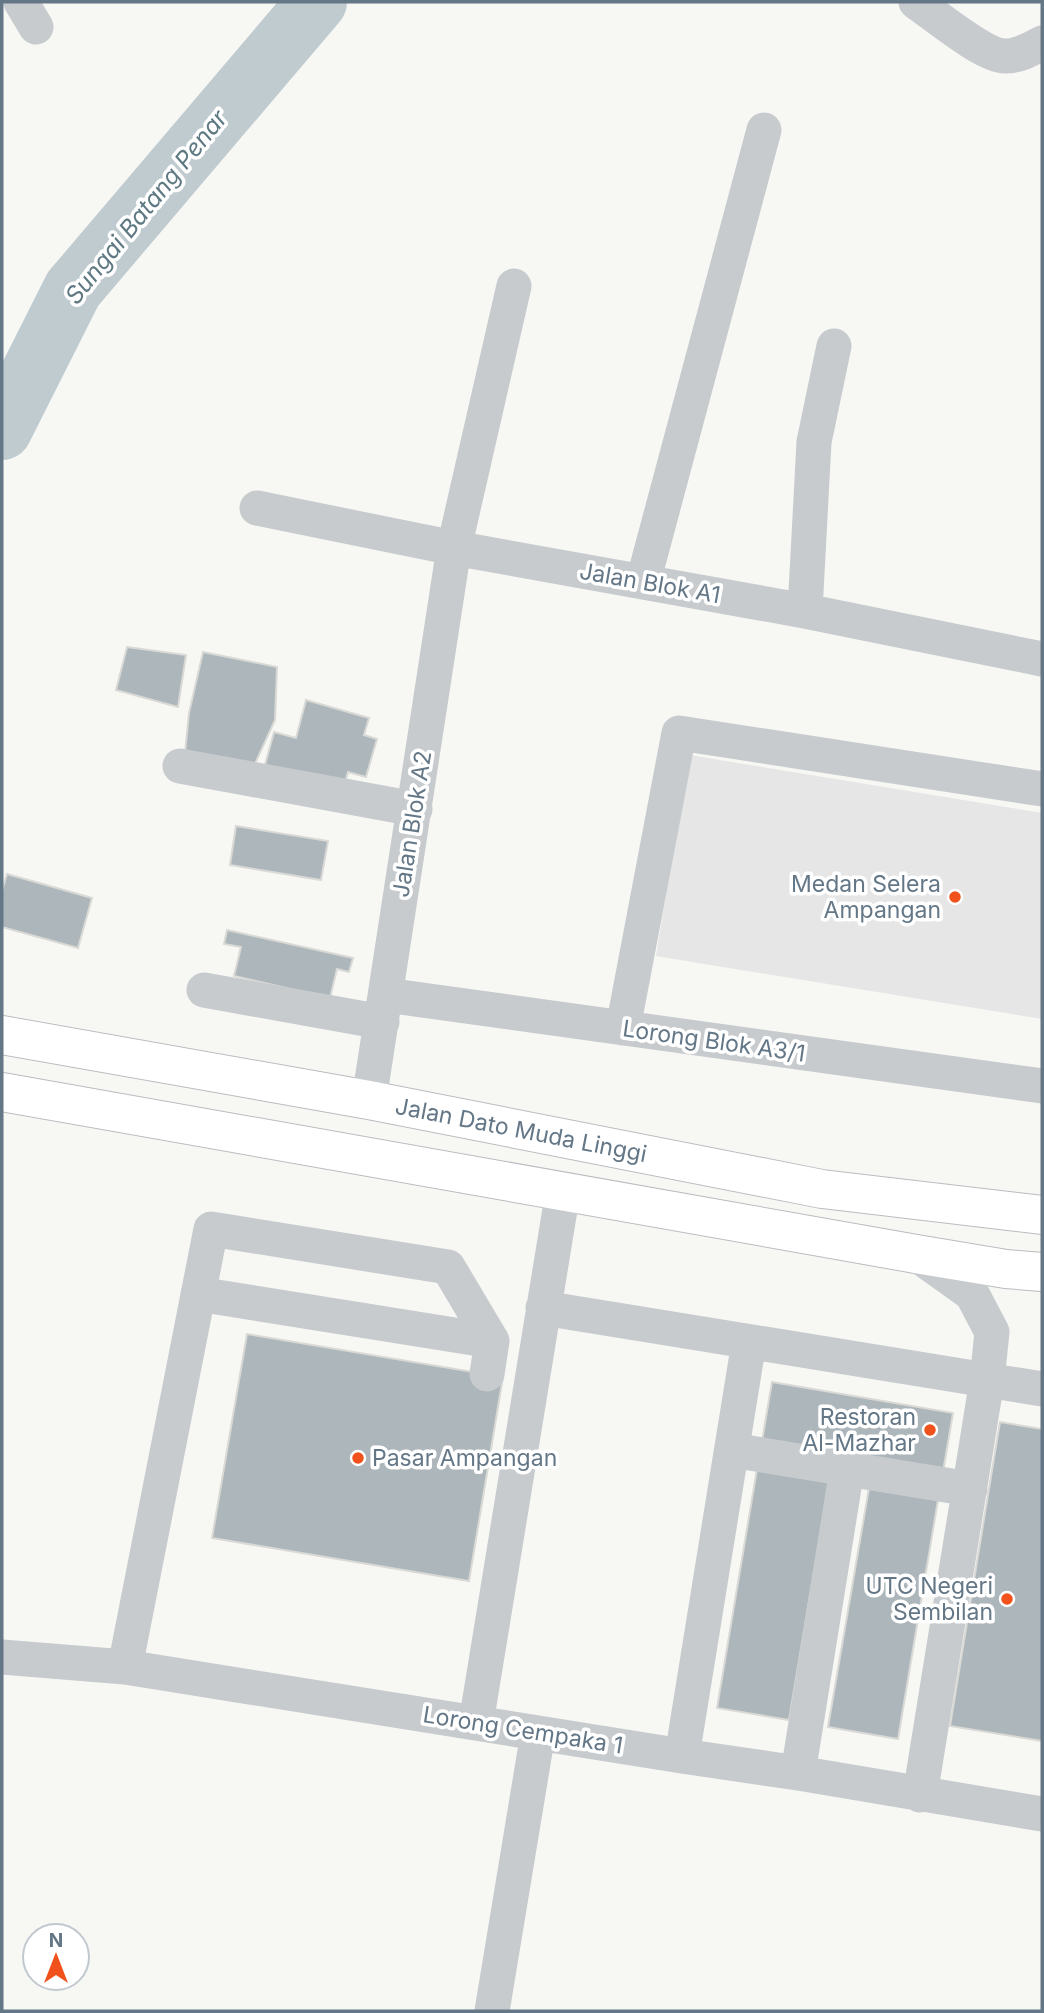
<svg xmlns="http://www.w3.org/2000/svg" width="1044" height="2013" viewBox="0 0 1044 2013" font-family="Inter,sans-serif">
<rect width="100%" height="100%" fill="#f7f7f4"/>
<path fill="#e5e6e5" d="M689,755L1042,813V1019L656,956Z"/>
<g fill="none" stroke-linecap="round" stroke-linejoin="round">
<path stroke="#c0cbd0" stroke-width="60" d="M2,430L73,289L317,2"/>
</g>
<path fill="#adb6bb" stroke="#d9d9d6" stroke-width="2" d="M127,647L186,655L178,707L116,690Z
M203,652L277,667L275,720L253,768L185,753L189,713Z
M306,700L369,718L364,735L377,739L366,777L348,772L344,786L265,765L274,732L296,738Z
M236,826L328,841L321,880L230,865Z
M7,874L92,898L78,948L2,927V891Z
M227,930L353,958L349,972L337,969L330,998L234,976L241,947L224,944Z
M247,1334L503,1377L469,1581L212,1538Z
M772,1382L953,1413L943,1472L762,1441Z
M1000,1422L1042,1429V1741L950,1726Z
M757,1469L829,1482L789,1720L717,1708Z
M869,1488L938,1500L898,1739L828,1727Z"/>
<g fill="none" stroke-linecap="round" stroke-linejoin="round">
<defs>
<path id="highway" d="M2,1035L369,1100L822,1189L1042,1215
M2,1092L916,1254L1006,1269L1042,1272"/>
</defs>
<use href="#highway" stroke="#b9bdc0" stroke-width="40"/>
<path stroke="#c7cbce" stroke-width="35" d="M21,2L36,27
M916,2C935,15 985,57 1006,56C1019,56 1031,49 1042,43
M257,508L454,548L805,611L1042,659
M643,582L764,130
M805,611L814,442L834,346
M180,766L415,809
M204,990L382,1022
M386,995L1042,1086
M623,1028L679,733L1042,789
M369,1100L454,548L514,286
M916,1254L972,1294L992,1332L987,1380L920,1795
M198,1294L492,1341
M543,1308L1042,1389
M732,1450L970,1489
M2,1657L125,1667L682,1756L798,1773L1042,1814
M125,1667L211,1229L448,1267L492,1341L487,1374
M476,1723L563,1191
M682,1756L749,1342
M798,1773L847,1469
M492,2011L538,1733"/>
<use href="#highway" stroke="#fff" stroke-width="38"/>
</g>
<g fill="#f1521b" stroke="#fff" stroke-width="2.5">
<circle cx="955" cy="897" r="7"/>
<circle cx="930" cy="1430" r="7"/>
<circle cx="358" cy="1458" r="7"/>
<circle cx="1007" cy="1599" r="7"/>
</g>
<g text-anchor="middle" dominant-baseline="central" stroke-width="7" stroke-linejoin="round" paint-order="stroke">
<g font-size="23" fill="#647787" stroke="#fff">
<text transform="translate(650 583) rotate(10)">Jalan Blok A1</text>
<text transform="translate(412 824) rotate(-81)">Jalan Blok A2</text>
<text transform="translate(714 1041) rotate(8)">Lorong Blok A3/1</text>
<text transform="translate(521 1130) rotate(11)">Jalan Dato Muda Linggi</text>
<text transform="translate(523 1730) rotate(9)">Lorong Cempaka 1</text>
</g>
<g font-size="23" fill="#647787" stroke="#fff" text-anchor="end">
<text x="941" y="884">Medan Selera<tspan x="941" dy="26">Ampangan</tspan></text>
<text x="916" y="1417">Restoran<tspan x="916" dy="26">Al-Mazhar</tspan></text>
<text x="372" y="1458" text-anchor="start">Pasar Ampangan</text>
<text x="993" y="1586">UTC Negeri<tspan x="993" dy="26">Sembilan</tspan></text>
</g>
<g font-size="24" font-style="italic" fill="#5f7983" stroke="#fff">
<text transform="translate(146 207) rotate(-51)">Sungai Batang Penar</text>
</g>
</g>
<rect width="1044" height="2013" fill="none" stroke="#647787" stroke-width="7"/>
<g transform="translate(56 1957)"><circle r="33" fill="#ffffff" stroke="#c1c9cf" stroke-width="2"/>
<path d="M0-5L12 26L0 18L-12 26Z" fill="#f1521b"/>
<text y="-10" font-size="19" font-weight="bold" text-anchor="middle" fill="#647787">N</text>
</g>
</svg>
